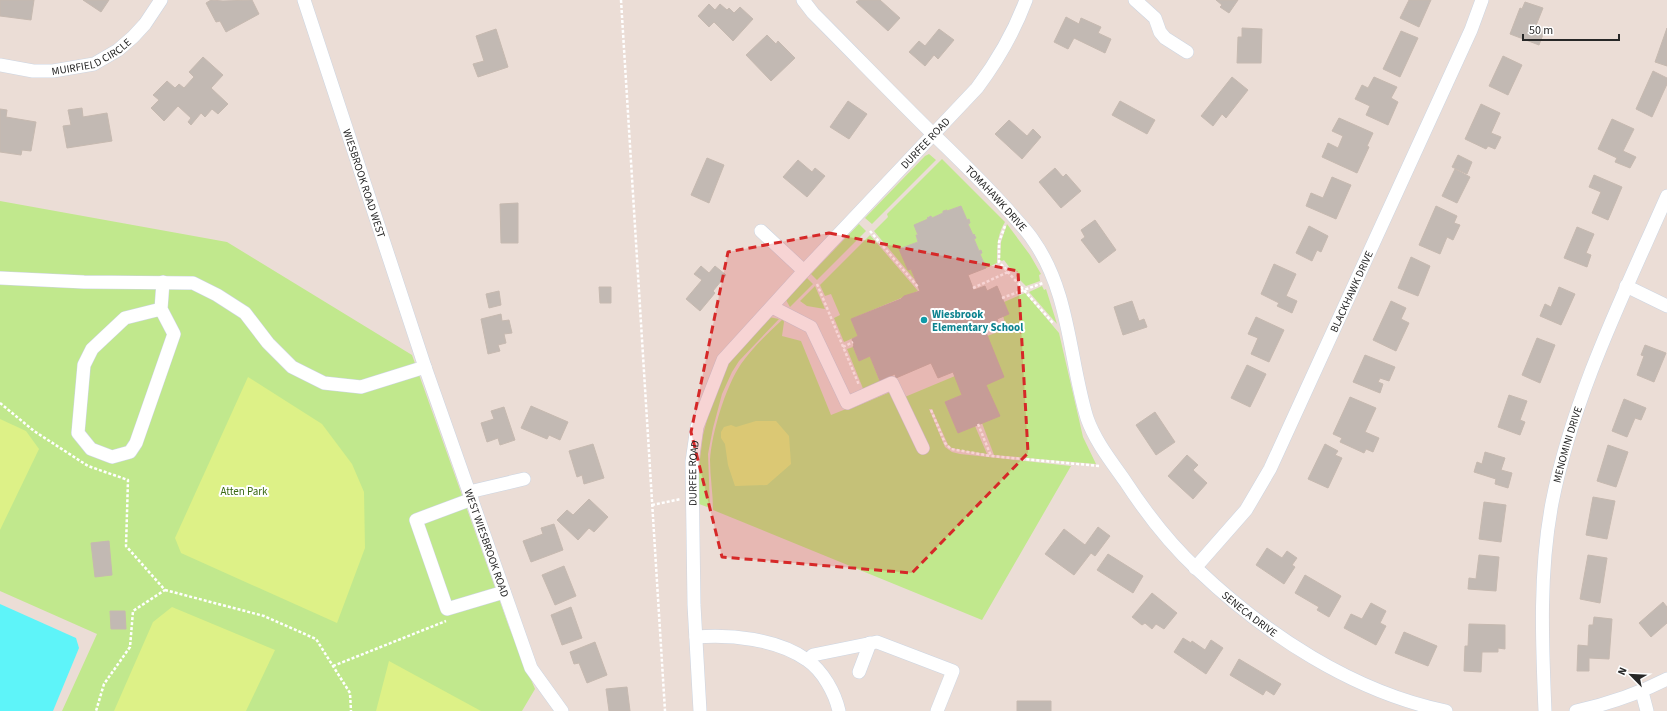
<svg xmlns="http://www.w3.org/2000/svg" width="1667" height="711" viewBox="0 0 1667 711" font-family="'Source Sans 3',sans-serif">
<rect width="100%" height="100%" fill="#ebddd6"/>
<path fill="#c1e88d" d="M929,154L936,160L872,224L865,218L925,156Z
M942,159L1005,222C997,235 997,248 997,263L986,268L980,254L982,253L981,250L979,251L974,239L976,238L975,235H973L968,224L970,223L969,219L967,220L961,206L947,211L946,210L943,211V213L932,218L931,216L928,217V219L916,236L918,242L900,249L908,270L911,269L915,280L874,231L888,217L887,214Z
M0,201L227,242L412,355L509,627L535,689L522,711H62L97,634L0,591Z
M859,224L866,231L817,280L811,274Z
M1007,224L1030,255L1041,274L1039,275L1040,281L1026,286L1016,276L1018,272L1015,271L1013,272L1004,260L1002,261L1000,260L1001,242Z
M870,235L918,291L851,319L858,336L844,342L834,318L840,315L831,294L825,296L820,285Z
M807,278L813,284L790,307L786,300Z
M815,286L825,309L807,306L800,301Z
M1042,286L1044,290L1046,289L1057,324L1029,292Z
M1025,293L1059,333L1083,437L1096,464L994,455L982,423L999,416L986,385L987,336L1007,329L1003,316L1009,314L1004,302Z
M769,317L779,319L739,361L732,372L722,394L713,428L708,454L710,508L699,504V467L703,435L708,416L722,376L729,362Z
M783,319L784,322L782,336L801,341L831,415L846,409L848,410L895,390L900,399L955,376L962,395L945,402L958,433L975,426L987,454L960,450L949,447L932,409H929L945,447L952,452L960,454L1071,466L982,620L713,510C713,493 710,477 710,460C712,432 725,388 741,364C752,348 768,333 783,319Z
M853,347L859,361L870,356L880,382L864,391L847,349Z"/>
<path fill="#ddf187" d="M248,377L322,424L352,464L364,492L365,548L337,623L181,553L175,538Z
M0,419L26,431L39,449L0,530Z
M756,421H776L789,436L791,464L767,485L735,486L728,465L725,444L721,438V432L724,427L731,425L736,427Z
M172,607L275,650L246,711H114L153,622Z
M389,661L481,711H376Z"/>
<path fill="#5ef4f9" d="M0,604L76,638L79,648L53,711H0Z"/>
<path fill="#c2b9b3" stroke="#c6b9b0" d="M0,0H34L31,20L0,16Z
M83,0H109L101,12Z
M211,0L223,1L252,0L259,14L226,32L220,21L216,22L206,3Z
M859,0H880L900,18L888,31L856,2Z
M1216,0H1238L1229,13L1220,7L1222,5Z
M1409,0H1431L1419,27L1400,18Z
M1525,2L1543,8L1535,28L1544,32L1539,45L1510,34L1520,8L1522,9Z
M709,4L715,10L720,4L727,10L729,8L734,13L740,7L753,19L733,41L714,22L709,27L698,16Z
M1066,17L1079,24L1081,18L1101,27L1098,33L1111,39L1105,53L1074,38L1068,49L1054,42Z
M1242,28L1262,29L1261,63H1237L1238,37H1242Z
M1667,28V66L1655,62Z
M496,29L508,67L478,77L473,64L484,61L476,36Z
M939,29L954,40L938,59L934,55L925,66L909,52L919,41L925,46Z
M1401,31L1418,38L1400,77L1383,69Z
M767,35L776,44L778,41L795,58L771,81L746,55Z
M1503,56L1522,65L1508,95L1489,86Z
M203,57L223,75L211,88L228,104L218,114L212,109L205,117L201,113L191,125L188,122L191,118L178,106L164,121L151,108L159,100L153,95L167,81L175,88L179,84L184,88L194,77L189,72Z
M1653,71L1667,78V84L1652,117L1636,109Z
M1232,77L1248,90L1226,118L1222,114L1213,126L1201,116Z
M1374,77L1397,87L1391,98L1398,102L1388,125L1366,115L1370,106L1355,99L1362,85L1368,88Z
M848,101L867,114L849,139L830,127Z
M1120,101L1155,120L1147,134L1112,115Z
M1481,104L1500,113L1491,133L1501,137L1495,149L1488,146L1486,149L1465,139Z
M82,108L83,117L107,113L112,141L67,148L63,126L71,125L68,110Z
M0,109L7,110L6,117L36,122L31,151L22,150L21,155L0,152Z
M1339,118L1373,133L1367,146L1369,147L1357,173L1322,157L1328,143L1338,148L1343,136L1332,131Z
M1612,119L1634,129L1623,151L1636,157L1630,168L1615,162L1617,158L1598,149Z
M1009,120L1027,136L1033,129L1041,137L1022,159L995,134Z
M1458,155L1472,162L1467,174L1452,167Z
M707,158L724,165L709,203L691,195Z
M798,160L812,172L815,168L825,176L807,197L783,177Z
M1055,168L1063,177L1066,174L1081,191L1061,208L1039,182Z
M1455,169L1470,177L1457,203L1442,196Z
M1594,175L1622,187L1608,220L1592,213L1601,192L1589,187Z
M1332,177L1351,185L1336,219L1306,206L1311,193L1323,198Z
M518,203V243H501L500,204Z
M961,206L967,220L969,219L970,223L968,224L973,235L974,234L976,238L974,239L979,251L981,250L982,253L980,254L986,268L968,275L973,288L974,290L985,286L987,291L997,286L1009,314L997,319L998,321L994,323L993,321L983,325L1004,377L986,385L1000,416L958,433L945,402L962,395L953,372L938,378L931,363L896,378L895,374L880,381L870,356L859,361L853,346H854L852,339L858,336L851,319L901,299L904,296L920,291L911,269L908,270L899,249L918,242L916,235H918L914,225L928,219L927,218L931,216L932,218L943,213V211L947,210V211Z
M1436,206L1457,216L1454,223L1460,225L1453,240L1447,237L1440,254L1419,245Z
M1095,220L1116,250L1099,263L1081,240L1085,237L1081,230Z
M1309,226L1328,236L1321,252L1317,250L1312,261L1296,253Z
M1577,227L1594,234L1586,253L1591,255L1587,267L1564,258Z
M1411,257L1430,266L1418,296L1398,288Z
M1274,264L1296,274L1286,296L1297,301L1292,313L1277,306L1279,303L1261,294Z
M701,266L709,273L715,266L726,275L713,291L715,293L700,311L686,299L702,280L694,274Z
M599,287H611V303H600Z
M1559,287L1575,294L1561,325L1540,316L1545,304L1551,307Z
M499,291L501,305L489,308L486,294Z
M1132,301L1139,321L1144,319L1147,327L1123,335L1114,307Z
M1391,301L1406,308L1401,319L1409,323L1396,351L1373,340Z
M501,314L502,321L509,320L512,333L504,334L506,343L498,345L500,351L488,354L481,319Z
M1256,317L1284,330L1269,362L1251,354L1258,338L1248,334Z
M1537,338L1555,345L1540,383L1522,375Z
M1645,345L1666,353L1654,382L1637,375L1644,356L1641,355Z
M1365,355L1395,367L1389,381L1380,378L1378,382L1383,384L1380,393L1353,382Z
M1247,365L1266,374L1250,407L1231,398Z
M1509,395L1527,401L1520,420L1525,422L1520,435L1498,427Z
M1350,397L1376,408L1365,432L1379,438L1373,452L1366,449L1364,453L1340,442L1342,438L1333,434Z
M1624,399L1646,408L1641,420L1635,418L1627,437L1612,431Z
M531,406L568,422L560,440L549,435L547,439L521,428Z
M504,407L515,440L500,445L498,438L487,442L481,423L494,419L491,411Z
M1155,412L1175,442L1156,455L1136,425Z
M593,444L604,478L584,484L582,475L577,477L569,451Z
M1325,444L1338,451L1335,455L1342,458L1328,488L1308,479Z
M1608,445L1628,452L1616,487L1597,481Z
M1485,452L1505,458L1501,470L1512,473L1508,488L1495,484L1496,479L1474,472L1477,462L1482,464Z
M1187,455L1198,465L1193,470L1207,483L1193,499L1168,476Z
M1593,497L1615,501L1607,539L1586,535Z
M589,499L608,517L594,532L589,528L578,540L557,520L567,510L573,515Z
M1484,502L1506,505L1501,542L1479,539Z
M554,524L563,550L531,562L523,541L543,534L541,528Z
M1098,527L1110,536L1095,556L1091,553L1074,575L1045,554L1064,529L1085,545Z
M109,541L112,575L95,577L91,543Z
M1267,548L1282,558L1287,551L1297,558L1292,565L1295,567L1284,584L1256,565Z
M1108,554L1143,576L1133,593L1097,570Z
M1479,555L1499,557L1496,591L1468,589L1469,578L1476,579Z
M1588,555L1607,558L1600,603L1580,599Z
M564,566L576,596L555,605L542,575Z
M1305,575L1341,596L1329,617L1317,610L1319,607L1295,593Z
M1152,593L1177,613L1164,629L1156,624L1152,629L1145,623L1142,625L1132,617Z
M1663,602L1667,607V623L1651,637L1639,623Z
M1371,603L1386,611L1380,623L1386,626L1376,645L1344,628L1351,614L1362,619Z
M571,607L582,638L562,645L551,615Z
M110,611H125L126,629H111Z
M1594,617L1612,619L1609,659L1589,658V671H1577L1578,645L1588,646L1589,625H1593Z
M1469,624L1505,625V649L1498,648V652H1482L1481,672L1464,671L1465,646H1468Z
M1404,632L1437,646L1428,666L1395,653Z
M1183,638L1191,643L1192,641L1205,650L1211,640L1223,648L1206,674L1174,652Z
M595,642L607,675L587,683L579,663L574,664L570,652Z
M1239,659L1281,684L1274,695L1266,690L1263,695L1230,675Z
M627,687L630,711H609L606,689Z
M1017,701H1051V711H1017Z"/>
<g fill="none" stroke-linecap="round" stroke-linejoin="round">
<defs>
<g id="minor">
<path id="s1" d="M304,0L425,367L531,668L562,711"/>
<path id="s2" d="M803,0L813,13C854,54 894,96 935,136C962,162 989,188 1014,217C1020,224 1028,232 1033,240C1070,292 1069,359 1087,418C1095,441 1111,461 1125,481C1144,510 1171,545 1197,569C1265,634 1353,692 1446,711"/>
<path d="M1135,0L1155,18L1160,32L1165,38L1187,52"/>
<path id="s3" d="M0,65L33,71H53L94,64L118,50L133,37L145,24L161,0"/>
<path d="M761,231L804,271"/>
<path d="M0,278L84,282L193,283L217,295L245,313L268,343L292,367L324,383L361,387L425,367"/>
<path d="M1626,286L1667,306"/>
<path d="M772,307L811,327L847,403L892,383L923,448"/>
<path d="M161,309L125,318L92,349L84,365L78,433L91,449L112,457L130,452L136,443L174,334L161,309L163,282"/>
<path d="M469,492L524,479"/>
<path d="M472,499L416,520L447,609L504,592"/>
<path id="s4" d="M1195,568L1246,510L1270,469L1471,30L1482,0"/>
<path d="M696,637C730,634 778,639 807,660C823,671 835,693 839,711"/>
<path d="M808,660L813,655L877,642L953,671L937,711"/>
<path d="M859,672L870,643"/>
<path d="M1642,692L1647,711"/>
<path id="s5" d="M700,711L694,605L692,462L697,427L723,360L804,271L977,88C998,60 1014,32 1026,0"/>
<path id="s6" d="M1545,711C1542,641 1539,572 1552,503C1573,396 1623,296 1667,196"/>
<path d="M1576,711C1608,704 1638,694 1667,679"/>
</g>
</defs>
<use href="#minor" stroke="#ccd5e2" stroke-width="14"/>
<path stroke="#fff" stroke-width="2.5" stroke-dasharray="3 2" stroke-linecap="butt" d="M621,0L665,711
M1005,226L999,242V262L1053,323
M870,231L918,287
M817,284L859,385
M973,288L1008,272
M1002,298L1043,283
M843,347L853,342
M0,403L34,431L88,466L128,480L126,546L165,590L133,611L130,647L104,684L96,711
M931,410L945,443L951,449L991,456
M978,424L991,456L1099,466
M652,505L681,499
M165,590L264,616L316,639L350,693L351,711
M333,666L446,621"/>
<use href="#minor" stroke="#fff" stroke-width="13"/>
</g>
<path fill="#d62828" fill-opacity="0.2" stroke="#d62828" stroke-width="3" stroke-dasharray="8 5" stroke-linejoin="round" d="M829,233L1018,271L1028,453L912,573L722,557L691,432L728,252Z"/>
<circle fill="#0f9aa8" stroke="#fff" stroke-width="1.5" cx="924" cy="320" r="4"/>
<g text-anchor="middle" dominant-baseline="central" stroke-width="4" stroke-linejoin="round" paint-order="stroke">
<g font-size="11" fill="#272727" stroke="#fff">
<text stroke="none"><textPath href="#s3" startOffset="95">MUIRFIELD CIRCLE</textPath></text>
<text stroke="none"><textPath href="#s5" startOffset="653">DURFEE ROAD</textPath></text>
<text stroke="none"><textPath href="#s1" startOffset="193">WIESBROOK ROAD WEST</textPath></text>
<text stroke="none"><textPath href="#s2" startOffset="277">TOMAHAWK DRIVE</textPath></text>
<text stroke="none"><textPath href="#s4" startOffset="320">BLACKHAWK DRIVE</textPath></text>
<text stroke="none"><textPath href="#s6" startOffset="269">MENOMINI DRIVE</textPath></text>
<text stroke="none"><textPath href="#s5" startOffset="238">DURFEE ROAD</textPath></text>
<text stroke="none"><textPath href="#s1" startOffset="573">WEST WIESBROOK ROAD</textPath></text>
<text stroke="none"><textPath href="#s2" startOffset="777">SENECA DRIVE</textPath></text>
</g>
<g font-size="11" font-weight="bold" fill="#0d838f" stroke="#fff" text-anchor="start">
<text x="932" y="314">Wiesbrook<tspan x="932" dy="13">Elementary School</tspan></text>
</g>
<g font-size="11" fill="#386812" stroke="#fff">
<text x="244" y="491">Atten Park</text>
</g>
</g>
<g transform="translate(1631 675) rotate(294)" stroke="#ffffff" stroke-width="3" paint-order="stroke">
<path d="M0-3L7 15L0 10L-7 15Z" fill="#272727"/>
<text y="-6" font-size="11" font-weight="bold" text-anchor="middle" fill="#272727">N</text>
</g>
<path d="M1523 34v6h96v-6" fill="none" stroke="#272727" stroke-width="2"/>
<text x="1529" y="34" font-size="12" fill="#272727" stroke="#ffffff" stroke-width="3" paint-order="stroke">50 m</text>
</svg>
